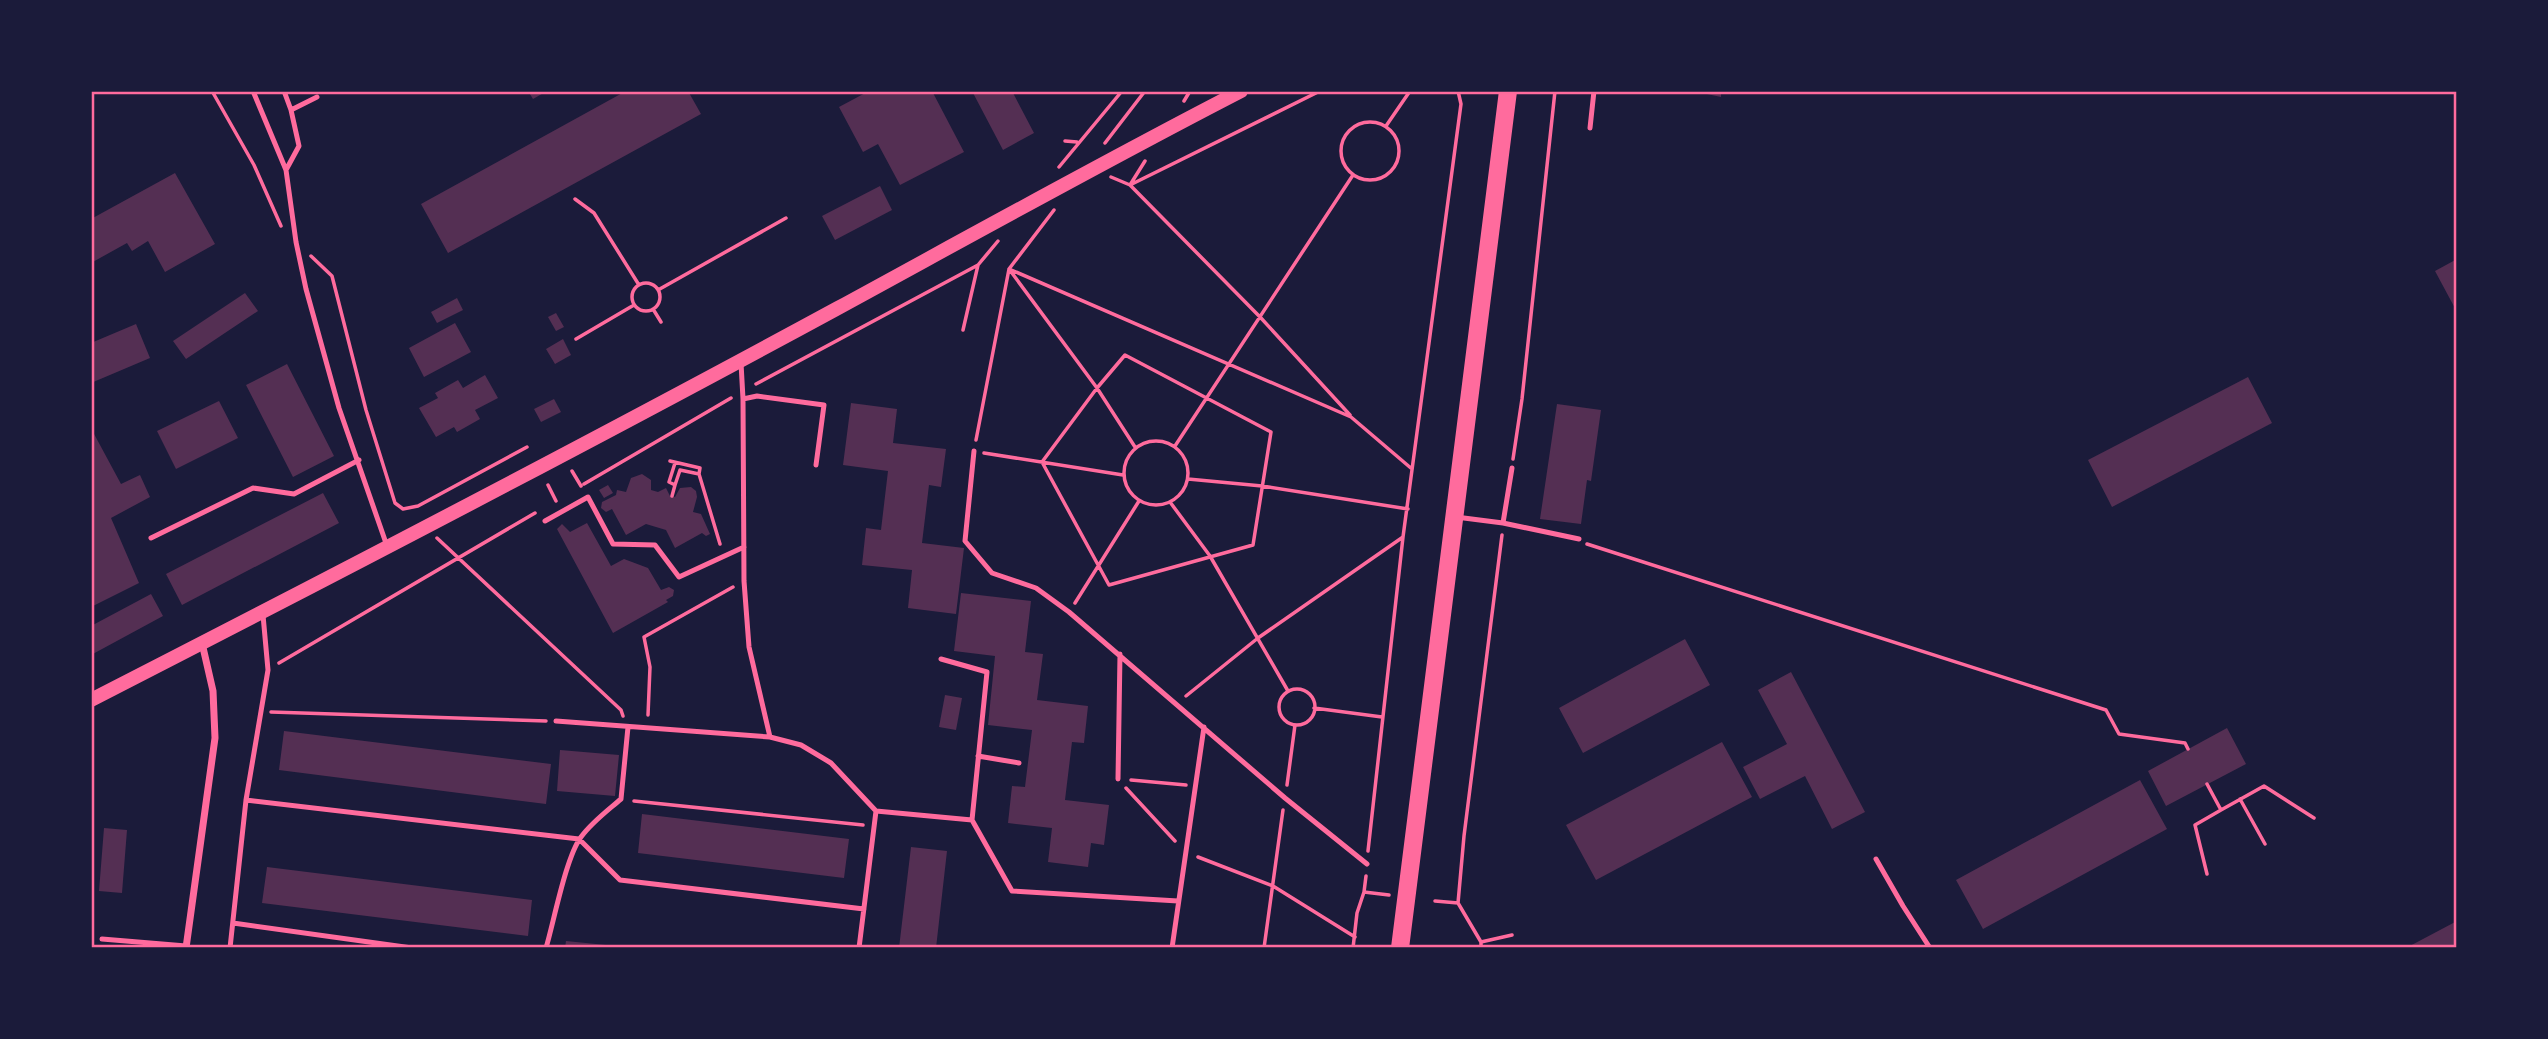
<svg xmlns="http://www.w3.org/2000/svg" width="2548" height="1039" viewBox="0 0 2548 1039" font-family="'PT Sans Narrow',sans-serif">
<rect width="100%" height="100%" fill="#1b1b3a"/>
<path fill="#542f53" d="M528,91H547L533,99Z
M626,91H688L701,114L448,253L421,204Z
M869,91H932L964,152L900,185L878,144L863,152L839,107Z
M972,91H1012L1034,133L1003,150Z
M1693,91H1721V97Z
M175,173L215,244L165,272L148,241L132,251L127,243L91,263V219Z
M880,186L892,210L835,240L822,216Z
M2457,259V312L2435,271Z
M245,293L258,311L186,359L173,341Z
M457,298L463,310L437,323L431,312Z
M556,313L564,327L556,331L548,317Z
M455,323L471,352L424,377L409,348Z
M136,324L150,358L91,383V343Z
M563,339L571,355L555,364L546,349Z
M287,364L334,456L293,477L246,385Z
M485,375L498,398L475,410L480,419L457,432L454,427L436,437L419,408L438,398L435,393L458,380L463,388Z
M2248,377L2272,423L2112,507L2088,460Z
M554,399L561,412L541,422L534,409Z
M219,401L238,438L176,469L157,431Z
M851,403L897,409L893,443L946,449L941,487L929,485L922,543L964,548L956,614L908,608L912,570L862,565L866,528L881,530L888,471L843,465Z
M1557,404L1601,410L1591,481L1587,480L1581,524L1540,519Z
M93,432L121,484L140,475L150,497L111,518L139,583L91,607V433Z
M642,474L651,480V490L658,492L666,488L670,496L675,497L680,488L691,487L696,491L697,497L693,512L701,514L710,534L706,536L702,533L675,548L666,530L646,524L626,535L612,509L606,512L601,508L602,502L616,495L617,490L626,492L631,478Z
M608,485L613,493L604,498L599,490Z
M323,493L339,523L182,605L166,574Z
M587,523L611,566L624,559L648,568L661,590L669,587L674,590L673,596L666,600L668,602L613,633L557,529L562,524L570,532Z
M961,593L1031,601L1025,652L1043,654L1037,700L1088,706L1084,743L1072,742L1065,800L1109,805L1104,845L1091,843L1088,867L1048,862L1052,828L1008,823L1012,786L1025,787L1032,730L988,725L995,656L954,651Z
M151,594L163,616L91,655V626Z
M1685,639L1710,685L1583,753L1559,708Z
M1791,672L1865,812L1832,829L1805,776L1760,799L1743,767L1787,744L1758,690Z
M945,695L962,698L956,730L939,727Z
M2227,728L2246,764L2166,806L2148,771Z
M284,731L551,764L546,804L279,770Z
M1722,742L1752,797L1596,880L1566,825Z
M560,750L619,755L615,796L557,791Z
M2140,780L2167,829L1983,929L1956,880Z
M642,814L849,839L844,878L638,853Z
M104,828L127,830L122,893L99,891Z
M911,847L947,851L936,948H899Z
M267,867L532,900L528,936L262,903Z
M2457,921V948H2406Z
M566,941L616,946V948H565Z"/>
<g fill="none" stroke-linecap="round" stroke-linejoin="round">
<path stroke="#ff6b9d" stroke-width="3.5" d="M212,91L254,165L281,226
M1184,101L1190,91
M1341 151a29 29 0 1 1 58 0a29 29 0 1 1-58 0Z
M1386,126L1410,91
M1065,141L1077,142
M1105,143L1145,91
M1145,161L1130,185L1320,91
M1059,167L1122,91
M1111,177L1130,185L1261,318L1350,415
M575,199L594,213L639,285
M311,256L332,276L366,410L395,503L403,509L418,506L527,447
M1009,269L1351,417L1412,469
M1009,269L1097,388L1135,447
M632 297a14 14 0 1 1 28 0a14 14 0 1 1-28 0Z
M658,290L786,218
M653,309L661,322
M963,330L978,265
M576,339L634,305
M1125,355L1271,432L1253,545L1109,585L1042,462L1097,388Z
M756,384L978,265L998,241
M976,440L1009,269L1054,210
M1124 473a32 32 0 1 1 64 0a32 32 0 1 1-64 0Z
M1175,446L1353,175
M984,453L1123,475
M1513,459L1522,399L1555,91
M670,461L700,468L699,474L720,544
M572,471L581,486
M1188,479L1262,486L1408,509
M584,484L731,398
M548,485L556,501
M675,485L680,470L699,474
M672,496L675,485L669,482L675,463
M1170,502L1210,556L1288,691
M437,538L621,710L623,716
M1587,544L2106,710L2119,734L2185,743L2188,749
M1075,603L1139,501
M279,663L535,513
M1279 707a18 18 0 1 1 36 0a18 18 0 1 1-36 0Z
M1186,696L1258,638L1403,537L1459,119L1461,104L1458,91
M1314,708L1382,717
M271,712L546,721
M648,715L650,667L644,637L733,587
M1131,780L1186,785
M2207,784L2221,810L2264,786L2314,818
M1287,785L1295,725
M1126,788L1175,841
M2240,799L2265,844
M634,801L863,825
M1368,851L1403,537
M1198,857L1273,886L1355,937
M2207,874L2195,825L2221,810
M1364,892L1389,895
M1435,901L1458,903
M1481,942L1512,935
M1264,948L1283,810
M1353,948L1357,913L1364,892L1366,876
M1481,948V942L1458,903L1464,836L1502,535"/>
<path stroke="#ff6b9d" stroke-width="5" d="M253,91L286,170L296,242L306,289L339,408L387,546
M284,91L291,110
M1590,128L1594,91
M286,170L299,146L291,110L317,97
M741,363L743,399L744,581L749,647L770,737L801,745L831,763L876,811L972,820
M743,399L757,396L824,405L816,465
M974,451L965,541L992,573L1036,588L1069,612L1285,798L1367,864
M1456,517L1503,523L1579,539
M545,521L588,497L613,544L655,545L679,577L744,547
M1503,523L1512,468
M151,538L253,488L294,494L359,460
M941,659L987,672L972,820L1012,891L1178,901
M556,721L770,737
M978,756L1019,763
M1118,779L1120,654
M246,800L579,839L620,880L864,909
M1876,859L1903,906L1930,948
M233,923L412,948
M102,939L186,946
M230,948L246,800L268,670L263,615
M546,948C554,921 566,857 581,837C592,822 607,811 621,799L628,727
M859,948L876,811
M1172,948L1204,727"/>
<path stroke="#ff6b9d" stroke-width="7" d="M186,948L215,738L213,691L202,643"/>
<path stroke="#ff6b9d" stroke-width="14" d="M91,700C341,572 591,442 838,308C972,235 1105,161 1241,91"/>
<path stroke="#ff6b9d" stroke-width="18" d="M1400,948L1508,91"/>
</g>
<rect width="2548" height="1039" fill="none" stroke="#1b1b3a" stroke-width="186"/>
<rect x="93" y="93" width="2362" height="853" fill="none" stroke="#ff6b9d" stroke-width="2.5"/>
</svg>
